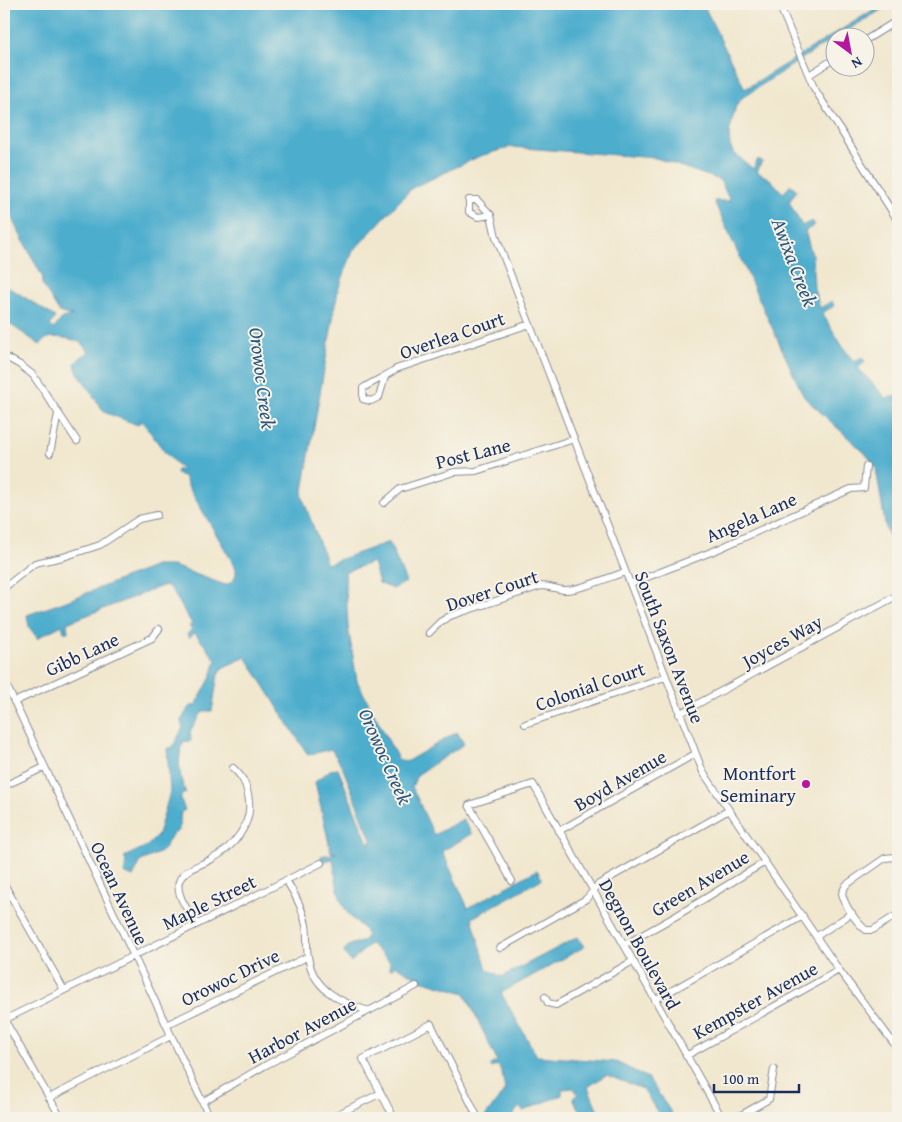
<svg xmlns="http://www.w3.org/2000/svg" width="902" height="1122" viewBox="0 0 902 1122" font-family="'Gentium Book Plus',serif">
<rect width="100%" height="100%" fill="#f7f3e8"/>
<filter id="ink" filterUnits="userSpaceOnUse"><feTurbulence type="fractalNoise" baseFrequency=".02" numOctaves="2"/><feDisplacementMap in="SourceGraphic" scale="10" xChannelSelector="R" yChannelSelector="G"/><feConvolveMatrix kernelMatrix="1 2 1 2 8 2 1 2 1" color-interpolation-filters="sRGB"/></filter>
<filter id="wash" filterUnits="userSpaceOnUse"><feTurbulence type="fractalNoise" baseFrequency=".0096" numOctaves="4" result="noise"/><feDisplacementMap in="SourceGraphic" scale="20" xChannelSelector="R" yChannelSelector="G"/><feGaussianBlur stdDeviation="1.12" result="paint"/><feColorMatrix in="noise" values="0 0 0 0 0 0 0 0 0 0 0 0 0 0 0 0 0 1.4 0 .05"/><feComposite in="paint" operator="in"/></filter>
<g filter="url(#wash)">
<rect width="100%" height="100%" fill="#f1e7ce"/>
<path fill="#4eadcd" stroke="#346e96" d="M4,4H703L745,89L883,4H891L834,38L743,97L736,105L729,133L730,146L733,152L753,169L758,159L762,161L757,172L770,179L783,193L791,185L797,190L789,202L802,226L812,221L815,225L805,231L812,255L814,289L820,308L832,301L834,306L822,313L843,347L854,362L862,357L865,362L858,368L886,398L898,395V550L886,530L876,468L866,454L804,397L714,201H730L720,180L656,158L511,147L480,156L412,188L353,251L338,290L302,496L327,564L389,542L406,582L393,589L379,583L373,562L345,572L348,626L357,681L398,759L406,762L457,732L464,744L417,775L412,787L434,835L463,819L472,834L442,851L468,908L537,870L542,879L472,918L487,969L502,977L578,937L584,947L501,993L537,1056L616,1062L648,1078L675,1118H661L643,1089L606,1075L588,1087L601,1118H582L573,1097L578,1095L574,1088L562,1089V1095L523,1111L519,1107L511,1118H484L505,1090L502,1073L498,1065L491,1068L490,1065L497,1061L465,993L424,981L394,965L392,969L389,968L390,962L372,945L370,944L351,962L344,953C346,944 355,943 363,942L367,936C365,926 352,921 347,912C337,897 336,877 333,859L322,862L321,856L337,853L331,852L315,782L330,770L338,769L368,843L372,842L342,766L331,749L308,755L246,657L222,668L218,675L212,711H203L190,731L191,741L183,742C177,758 179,778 186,793L181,795V800L185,810L181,812L179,830L171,836L164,849L159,853L141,861L133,877L124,873L126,862L124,857L147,846L158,835L170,792L167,748H172L183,728L181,721L189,707L196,705L211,677L216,660L195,633L189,638L187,634L192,630L189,626L192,624L170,587L162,586L67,623L68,632H64L62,625L39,637L38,639L29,627L27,615L64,602L155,566H173L225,585C234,583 237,576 236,568L189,488L184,476L176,474L177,470H183L167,455L141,420L138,425L104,412L77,371L75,364L80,358L89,352C87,350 84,346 81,343C76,339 52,335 46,339C44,340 42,343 40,345L4,320V284L55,317L50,326L54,329L62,318L72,316L59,312L42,284L43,278L14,223L4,193Z"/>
</g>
<g filter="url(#ink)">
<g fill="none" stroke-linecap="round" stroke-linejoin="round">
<defs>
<path id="street" d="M779,4L814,88L898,221
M864,41L898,20
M809,75L834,59
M491,215L478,217L469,212V200H477L491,215L496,237L703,772L839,970L898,1049
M4,356L20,365L33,375L77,441
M385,377L379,397L371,401L363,399V388C374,381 385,377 396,369L530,324
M50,453L58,414
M384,503L400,489L454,472L476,471L574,439
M630,584L716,550L851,489L864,488L866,466
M4,588L35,563L63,557L100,545L139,519L157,515
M429,633L440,622L450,616L541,586C549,586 556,589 564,590C578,591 610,577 625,572
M4,680L210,1118
M14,702L152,638L159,629
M679,714L898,595
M525,724L665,677
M4,786L45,767
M559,831L695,754
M898,861L895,857L885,858L846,885L842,893C844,905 856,922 866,930H873L898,914
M286,880C295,894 303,909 306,925C308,936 306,946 308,956C312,989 341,1003 369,1011
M512,881L469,805L533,784L722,1118
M4,884L64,990
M197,924C190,913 173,893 180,879C186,868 202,865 212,859C232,848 252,826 249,801C247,786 244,778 233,768
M817,936L852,913
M624,945L676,916L765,862
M500,948L586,899L599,884L729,810
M545,997L548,1003L556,1005L633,961
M655,1000L803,916
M4,1019L61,1118
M4,1020L321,863
M166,1025L307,957
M686,1056L839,970
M49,1098L171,1036
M202,1102L266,1065L416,986
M330,1118L381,1093
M394,1118L363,1059L431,1024L477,1116L475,1118
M736,1118L769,1099L774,1069"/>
</defs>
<use href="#street" stroke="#868b96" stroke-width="8"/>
<use href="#street" stroke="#fff" stroke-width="6"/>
</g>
</g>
<circle fill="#b5179e" stroke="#f7f3e8" stroke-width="2" cx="806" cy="784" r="5"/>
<g text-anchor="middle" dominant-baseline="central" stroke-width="4" stroke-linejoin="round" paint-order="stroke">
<g font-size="19" fill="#1b2f5e" stroke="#f7f3e8">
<text transform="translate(452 335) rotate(-19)">Overlea Court</text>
<text transform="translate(473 453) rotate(-14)">Post Lane</text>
<text transform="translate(751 517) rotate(-24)">Angela Lane</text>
<text transform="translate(492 590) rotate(-18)">Dover Court</text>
<text transform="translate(782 641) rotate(-29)">Joyces Way</text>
<text transform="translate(670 647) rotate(69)">South Saxon Avenue</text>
<text transform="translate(82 654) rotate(-25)">Gibb Lane</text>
<text transform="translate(590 686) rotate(-19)">Colonial Court</text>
<text transform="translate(620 780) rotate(-30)">Boyd Avenue</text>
<text transform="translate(700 883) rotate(-31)">Green Avenue</text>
<text transform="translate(120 893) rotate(65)">Ocean Avenue</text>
<text transform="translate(209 902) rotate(-26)">Maple Street</text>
<text transform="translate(640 944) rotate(61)">Degnon Boulevard</text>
<text transform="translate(230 977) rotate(-26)">Orowoc Drive</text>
<text transform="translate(755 1000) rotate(-29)">Kempster Avenue</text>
<text transform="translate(302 1030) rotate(-28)">Harbor Avenue</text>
</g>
<g font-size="19" fill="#1b2f5e" stroke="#f7f3e8" text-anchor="end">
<text x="796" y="773">Montfort<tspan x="796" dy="22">Seminary</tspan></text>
</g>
<g font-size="20" font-style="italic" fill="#2a557f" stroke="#f7f3e8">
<text transform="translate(795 262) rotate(69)">Awixa Creek</text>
<text transform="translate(263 378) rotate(83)">Orowoc Creek</text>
<text transform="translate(386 756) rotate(66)">Orowoc Creek</text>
</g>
</g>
<rect width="902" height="1122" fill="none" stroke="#f7f3e8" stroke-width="20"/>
<g transform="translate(850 52) rotate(148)"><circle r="24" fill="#f7f3e8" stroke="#9fa5b1"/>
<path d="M0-4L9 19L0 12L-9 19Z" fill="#b5179e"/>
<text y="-8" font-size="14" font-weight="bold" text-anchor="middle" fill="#1b2f5e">N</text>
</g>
<path d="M714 1084v8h85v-8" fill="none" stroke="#1b2f5e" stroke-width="2.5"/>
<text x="722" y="1084" font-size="15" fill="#1b2f5e" stroke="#f7f3e8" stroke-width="4" paint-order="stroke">100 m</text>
</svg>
